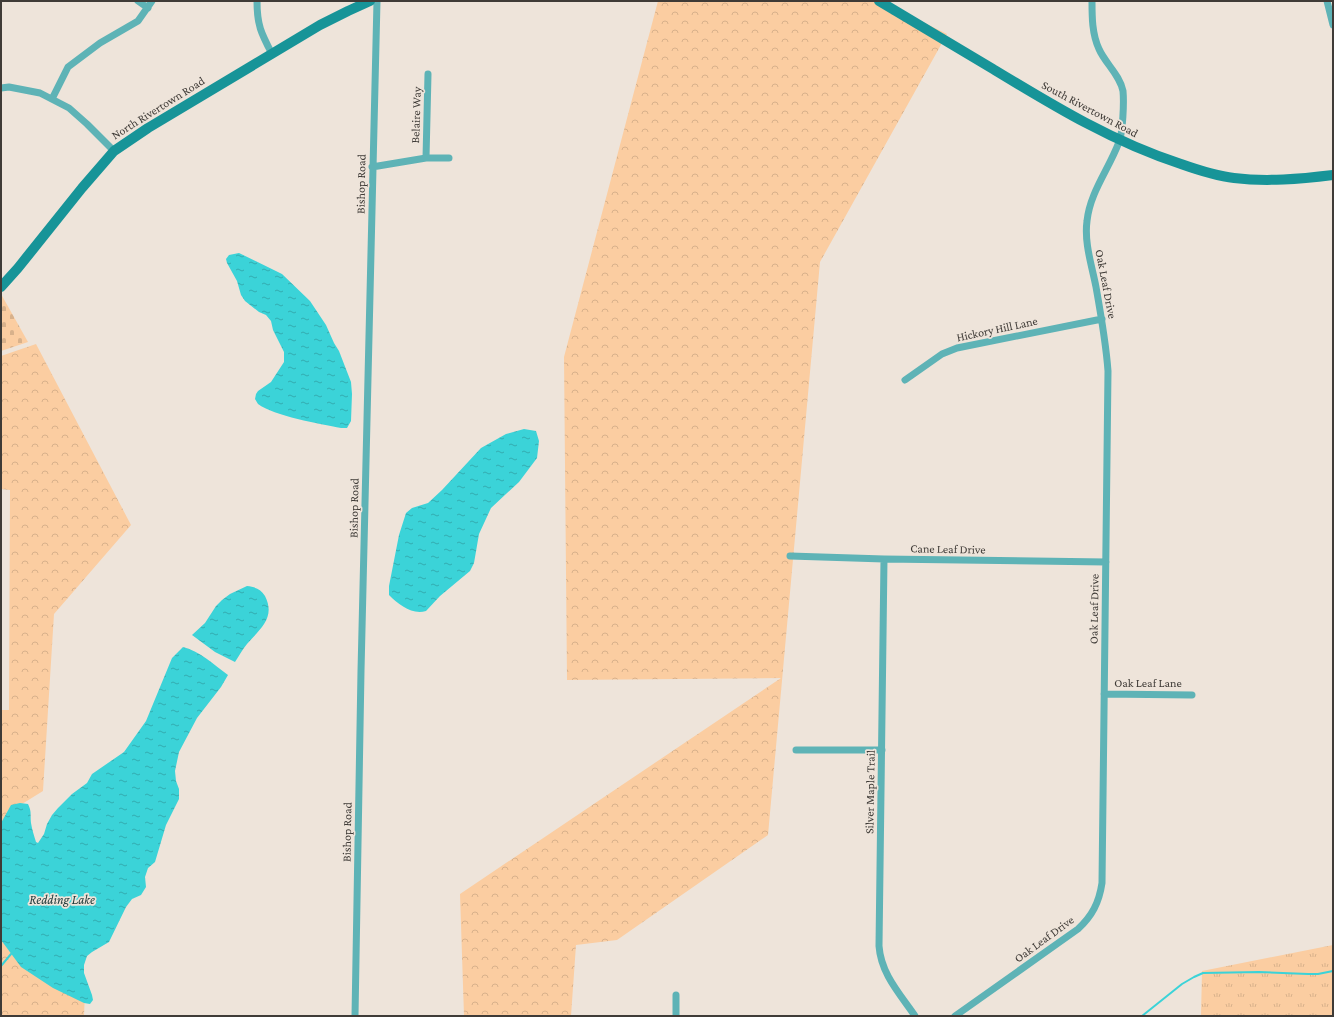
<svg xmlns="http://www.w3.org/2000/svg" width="1334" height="1017" viewBox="0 0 1334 1017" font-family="'Crimson Pro',serif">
<defs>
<pattern id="grass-tufts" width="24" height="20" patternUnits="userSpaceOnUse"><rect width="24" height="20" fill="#fbcda1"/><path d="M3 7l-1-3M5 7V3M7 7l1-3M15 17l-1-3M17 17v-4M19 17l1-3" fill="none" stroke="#d8b18b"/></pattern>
<pattern id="forest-crowns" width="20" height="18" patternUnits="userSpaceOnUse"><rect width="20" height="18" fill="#fbcda1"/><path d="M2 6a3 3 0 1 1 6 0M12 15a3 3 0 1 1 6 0" fill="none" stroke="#d8b18b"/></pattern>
<pattern id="cemetery-stones" width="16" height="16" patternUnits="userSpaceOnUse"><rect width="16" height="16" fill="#fbcda1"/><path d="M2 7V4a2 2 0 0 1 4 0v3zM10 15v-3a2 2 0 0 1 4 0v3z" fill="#d8b18b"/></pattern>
<pattern id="water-ripples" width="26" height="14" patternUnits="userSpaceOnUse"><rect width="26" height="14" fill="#3bd3d8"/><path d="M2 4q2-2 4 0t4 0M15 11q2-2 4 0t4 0" fill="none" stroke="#33acb0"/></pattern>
</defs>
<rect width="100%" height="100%" fill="#eee4da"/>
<path fill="url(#grass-tufts)" d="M1333,945V1016H1201L1202,971Z"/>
<path fill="url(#forest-crowns)" d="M658,1H880L947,34L820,262L768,835L617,940L576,945L571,1016H464L460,894L781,678L567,680L564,357Z
M36,344L131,525L54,614L43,791L9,812L1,831V710H9L10,490L1,489V356Z
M1,935L85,991L84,1016H1Z"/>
<path fill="url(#cemetery-stones)" d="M1,294L28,342L1,351Z"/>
<path fill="url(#water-ripples)" d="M239,253L282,274L310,301L326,325L334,343L339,351L351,382L352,394L351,421L347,428H341C320,424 274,416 258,404L255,399L256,394L258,391L271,382L284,362V352L273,330L271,321L266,315L259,312L245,301L241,295L237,281L227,263L226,259L229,255Z
M524,429L536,431L539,441L537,458L519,482L491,508L479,534L474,563L470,571L440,596L426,611C412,615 399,605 389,595V586L399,535L406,513L412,508L428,503L442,490L481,448L506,434Z
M247,586C255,587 261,589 265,596C276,618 260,629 247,644C242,650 239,656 235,662L215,652L192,635L205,623L216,606L222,600L230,594Z
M183,647C200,651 214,665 228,675L221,687L197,718L179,752L175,771L176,781L179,789V799L166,825L155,862L148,868L145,877L146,887L141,895L132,899L126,907L109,942L92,952L87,956L84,965V973L92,995L93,1000L90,1004L84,1003L53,988L21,967L1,940V823L11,805L20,803L28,804C32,812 30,815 31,823C32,829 34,836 36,842L38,843L44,834L47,824L52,815L58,808L72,794L87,783L92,774L124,752L146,721L172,658Z"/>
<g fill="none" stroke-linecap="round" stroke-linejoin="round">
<path stroke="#3bd3d8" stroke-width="2" d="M1,966L11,954
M1142,1016L1182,984L1194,977L1203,973L1259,972L1308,974H1318L1333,971"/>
<path stroke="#5eb3b6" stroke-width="7" d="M138,1L148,8
M257,1C257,25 261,33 272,54
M1327,1L1333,25
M1,88L9,87L40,93L69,108L87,124L114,151
M52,99L68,67L100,43L138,21L152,1
M426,158L428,74
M372,167L426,158H449
M905,380L942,354L957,348L1102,319
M790,556L884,559L1106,562
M884,559L879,946C881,974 900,994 915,1016
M1104,694L1192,695
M796,750H882
M355,1016L361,671L377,1
M676,1016V995
M955,1016L1078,929C1092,916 1099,903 1102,883L1108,371C1106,343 1101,315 1096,287C1092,266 1084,243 1087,221C1090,192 1109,169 1119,142C1123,132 1124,102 1123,91C1120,75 1105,63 1099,49C1092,34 1092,17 1092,1"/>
<path stroke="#179498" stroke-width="10" d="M879,1C917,24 955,46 993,69C1054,106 1113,142 1181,164C1198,170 1216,176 1234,178C1267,182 1300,179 1333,175
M1,287L18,268L82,188L114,151L148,128L320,25L348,11L370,1"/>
</g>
<g text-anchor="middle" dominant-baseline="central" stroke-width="3.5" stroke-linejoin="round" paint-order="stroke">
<g font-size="12" fill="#3f3b37" stroke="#eee4da">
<text transform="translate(158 108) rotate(-32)">North Rivertown Road</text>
<text transform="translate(1090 109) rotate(28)">South Rivertown Road</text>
<text transform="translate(416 115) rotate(-88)">Belaire Way</text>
<text transform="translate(361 184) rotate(-89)">Bishop Road</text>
<text transform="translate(1106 284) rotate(79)">Oak Leaf Drive</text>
<text transform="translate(997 329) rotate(-12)">Hickory Hill Lane</text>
<text transform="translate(354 508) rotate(-89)">Bishop Road</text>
<text transform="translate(948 549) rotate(1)">Cane Leaf Drive</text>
<text transform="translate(1094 609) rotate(-89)">Oak Leaf Drive</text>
<text x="1148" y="683">Oak Leaf Lane</text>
<text transform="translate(870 792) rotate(-89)">Silver Maple Trail</text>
<text transform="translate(347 832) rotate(-89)">Bishop Road</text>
<text transform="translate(1044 939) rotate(-36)">Oak Leaf Drive</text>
</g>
<g font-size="13" font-style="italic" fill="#233c3d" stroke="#eee4da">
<text x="62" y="899">Redding Lake</text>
</g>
</g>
<rect width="1334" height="1017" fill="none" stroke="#3f3b37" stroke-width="4"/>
</svg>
